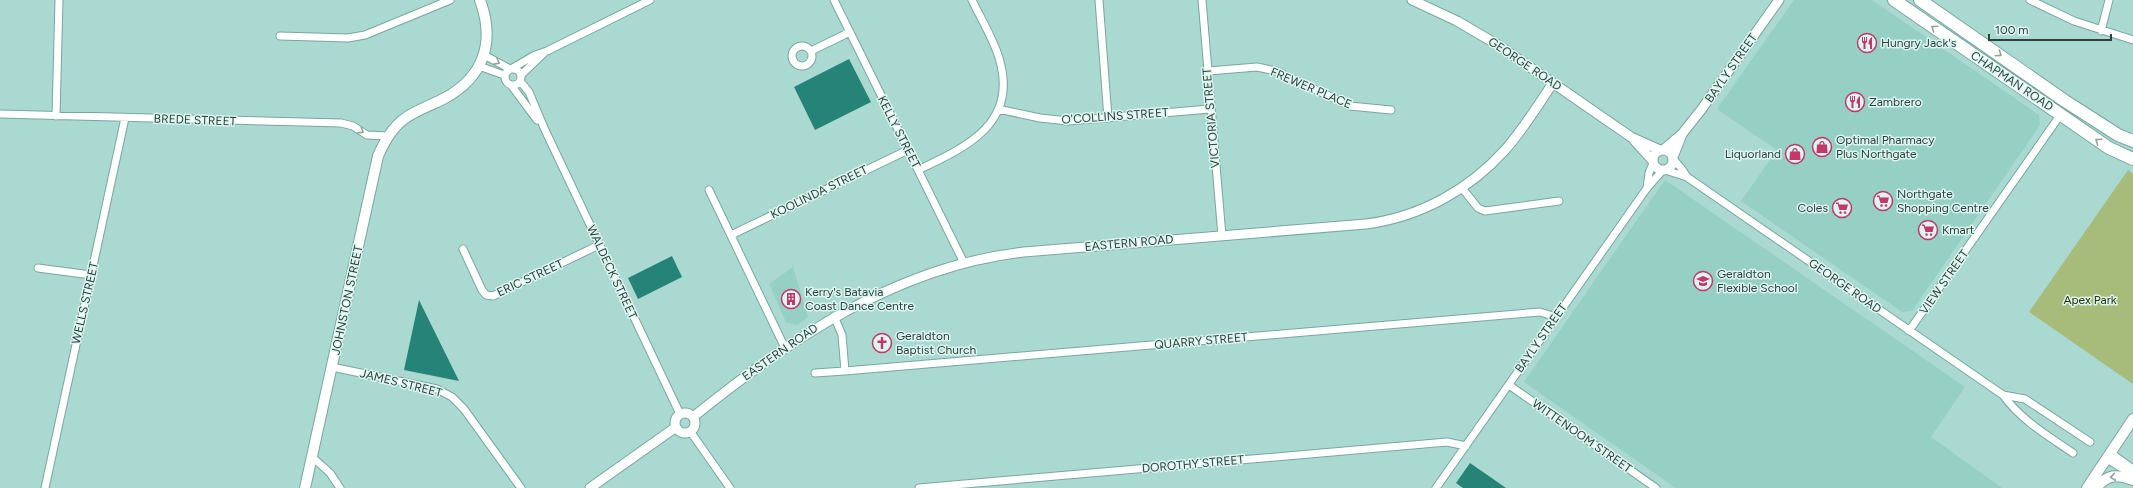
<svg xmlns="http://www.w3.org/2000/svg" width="2133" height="488" viewBox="0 0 2133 488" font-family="Figtree,sans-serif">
<rect width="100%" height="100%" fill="#a9d9d1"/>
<path fill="#96cfc4" d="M1794,0H1872L2039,115L2040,125L1912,311L1902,312L1741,201L1777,150L1717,109Z
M1665,180L1965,387L1931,437L2002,488H1676L1524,382Z
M793,267L808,317L797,325L786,322L769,284Z"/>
<path fill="#a7bc7b" d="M2128,170L2133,174V384L2029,312Z"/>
<path fill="#268377" d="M849,59L871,102L815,130L794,87Z
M672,256L682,277L638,299L628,278Z
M419,300L459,381L404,370Z
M1470,463L1506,488H1463L1456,483Z"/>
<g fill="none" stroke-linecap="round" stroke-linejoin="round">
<defs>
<path id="minor" d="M834,0L964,263
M1099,0L1108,118
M1202,0L1222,236
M2030,0L2074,21L2133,40
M2101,31L2109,0
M280,36L348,38L365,35L450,0
M792 56a10 10 0 1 1 20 0a10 10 0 1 1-20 0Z
M811,51L850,32
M484,55L510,69
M479,66L504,75
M505 77a8 8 0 1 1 16 0a8 8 0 1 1-16 0Z
M511,69L535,55L547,51L650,0
M1208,71L1257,67L1276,71L1350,106L1391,110
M521,75L544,53
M520,81L529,92L545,130L680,414
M511,85L537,120
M998,109L1040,118L1068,121L1210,109
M0,114L341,123L353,126L367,135L388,136
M56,116L59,0
M1674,160L1681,168L1687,177
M918,170C967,147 1019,123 999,58C993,38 981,19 972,0
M1665,170L1687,177L2003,395C2021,420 2048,436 2073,453
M1462,188L1478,208L1485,211L1559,201
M1647,188L1649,173L1653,163
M709,190L785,348
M731,235L908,150
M463,249L482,290L486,295L493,296L599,245
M38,268L91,275
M834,316L842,335L845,371L1540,312L1556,317
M1909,331L2061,114
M332,367L437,389L452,397L464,409L521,488
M815,373L845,371
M1509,385L1656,488
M2003,395L2025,399L2090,442
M690,431L730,488
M2111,453L2133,469
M311,456L330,473L340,488
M2107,459L2133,475
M45,488L125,118
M919,488L1447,442L1466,446
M1436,488L1647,188L1662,171"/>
<path id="tertiary" d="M1412,0L1457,21L1498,45L1631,137L1660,150
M1634,140L1653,161
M1653 160a10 10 0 1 1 20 0a10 10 0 1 1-20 0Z
M1663,150L1682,134L1701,110L1779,0
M1673,157L1682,134
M675 423a10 10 0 1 1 20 0a10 10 0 1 1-20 0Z
M693,417C789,339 898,266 1024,252L1366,224C1420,217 1469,190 1505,150C1523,130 1538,105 1553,83
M590,488L676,427"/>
<path id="secondary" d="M305,488L378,156C384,142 392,128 404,119C416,110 432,105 445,98C485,76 495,41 480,0
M2087,488L2133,419
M2096,488C2108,474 2116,474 2133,480"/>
<path id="primary" d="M1894,0L2109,148L2133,159
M1920,0L2065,101L2118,135L2133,141"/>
</defs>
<use href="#minor" stroke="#78a79f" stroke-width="9"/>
<use href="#tertiary" stroke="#78a79f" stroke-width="11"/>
<use href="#secondary" stroke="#78a79f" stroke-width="12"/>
<use href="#primary" stroke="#78a79f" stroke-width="14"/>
<use href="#minor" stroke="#fff" stroke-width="7"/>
<use href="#tertiary" stroke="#fff" stroke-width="9"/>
<use href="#secondary" stroke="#fff" stroke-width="10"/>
<use href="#primary" stroke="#fff" stroke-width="12"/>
</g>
<defs><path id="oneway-chevron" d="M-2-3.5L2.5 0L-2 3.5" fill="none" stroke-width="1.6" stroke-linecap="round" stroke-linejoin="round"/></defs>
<g stroke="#96a09e">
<use href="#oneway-chevron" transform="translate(1934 28) rotate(-146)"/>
<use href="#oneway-chevron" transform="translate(1999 54) rotate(34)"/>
<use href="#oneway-chevron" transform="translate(497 62) rotate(28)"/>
<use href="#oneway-chevron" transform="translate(361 131) rotate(32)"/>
<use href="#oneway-chevron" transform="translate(2098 141) rotate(-145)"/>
<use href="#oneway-chevron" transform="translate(2113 477) rotate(172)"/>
</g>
<defs>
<symbol id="restaurant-ring" viewBox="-11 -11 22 22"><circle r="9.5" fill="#ddf5f0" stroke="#c3376a" stroke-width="1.5"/><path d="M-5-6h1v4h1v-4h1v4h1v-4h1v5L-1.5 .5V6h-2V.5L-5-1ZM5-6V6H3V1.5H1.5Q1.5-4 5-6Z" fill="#c3376a"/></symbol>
<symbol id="shop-ring" viewBox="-11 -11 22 22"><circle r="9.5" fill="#ddf5f0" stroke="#c3376a" stroke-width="1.5"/><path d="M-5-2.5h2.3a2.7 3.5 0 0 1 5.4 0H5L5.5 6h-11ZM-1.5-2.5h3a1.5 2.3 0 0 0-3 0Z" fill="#c3376a"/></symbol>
<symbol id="supermarket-ring" viewBox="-11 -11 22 22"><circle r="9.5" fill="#ddf5f0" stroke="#c3376a" stroke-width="1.5"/><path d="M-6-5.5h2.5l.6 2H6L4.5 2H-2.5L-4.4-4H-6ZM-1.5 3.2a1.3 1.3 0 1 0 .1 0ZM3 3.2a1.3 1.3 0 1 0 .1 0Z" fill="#c3376a"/></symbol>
<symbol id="school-ring" viewBox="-11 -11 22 22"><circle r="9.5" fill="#ddf5f0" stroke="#c3376a" stroke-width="1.5"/><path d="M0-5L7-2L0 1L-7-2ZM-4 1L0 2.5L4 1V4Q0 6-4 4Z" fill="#c3376a"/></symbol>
<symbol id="building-ring" viewBox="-11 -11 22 22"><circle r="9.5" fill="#ddf5f0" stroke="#c3376a" stroke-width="1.5"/><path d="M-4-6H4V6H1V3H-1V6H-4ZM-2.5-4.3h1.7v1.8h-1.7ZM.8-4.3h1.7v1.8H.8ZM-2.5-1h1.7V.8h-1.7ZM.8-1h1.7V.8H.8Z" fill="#c3376a"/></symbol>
<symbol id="church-ring" viewBox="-11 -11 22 22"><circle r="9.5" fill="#ddf5f0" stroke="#c3376a" stroke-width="1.5"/><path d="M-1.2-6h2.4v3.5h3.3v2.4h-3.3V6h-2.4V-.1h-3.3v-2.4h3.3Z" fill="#c3376a"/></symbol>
</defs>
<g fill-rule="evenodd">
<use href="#restaurant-ring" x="1856" y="32" width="22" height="22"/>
<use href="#restaurant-ring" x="1844" y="91" width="22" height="22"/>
<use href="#shop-ring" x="1811" y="136" width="22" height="22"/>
<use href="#shop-ring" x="1784" y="143" width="22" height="22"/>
<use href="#supermarket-ring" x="1872" y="190" width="22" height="22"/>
<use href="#supermarket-ring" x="1831" y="197" width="22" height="22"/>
<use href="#supermarket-ring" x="1917" y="219" width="22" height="22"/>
<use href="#school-ring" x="1692" y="270" width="22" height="22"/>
<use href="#building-ring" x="780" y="288" width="22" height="22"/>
<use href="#church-ring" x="871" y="332" width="22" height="22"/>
</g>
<g text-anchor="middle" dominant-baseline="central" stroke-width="3" stroke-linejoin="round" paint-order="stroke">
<g font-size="12" fill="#2d413d" stroke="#ddf5f0" text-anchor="start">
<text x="1881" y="43">Hungry Jack's</text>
<text x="1869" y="102">Zambrero</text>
<text x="1836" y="140">Optimal Pharmacy<tspan x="1836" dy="14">Plus Northgate</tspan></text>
<text x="1781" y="154" text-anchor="end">Liquorland</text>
<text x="1897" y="194">Northgate<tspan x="1897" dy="14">Shopping Centre</tspan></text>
<text x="1828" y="208" text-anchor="end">Coles</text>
<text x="1942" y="230">Kmart</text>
<text x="1717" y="274">Geraldton<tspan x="1717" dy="14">Flexible School</tspan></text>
<text x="805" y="292">Kerry's Batavia<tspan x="805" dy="14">Coast Dance Centre</tspan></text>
<text x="896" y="336">Geraldton<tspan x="896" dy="14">Baptist Church</tspan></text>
</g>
<g font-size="12" fill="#2d413d" stroke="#ddf5f0">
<text transform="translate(1525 64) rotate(34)">GEORGE ROAD</text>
<text transform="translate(1731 68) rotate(-55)">BAYLY STREET</text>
<text transform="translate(2012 81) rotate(34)">CHAPMAN ROAD</text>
<text transform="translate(1311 88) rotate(23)">FREWER PLACE</text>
<text transform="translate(1115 116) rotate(-4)">O'COLLINS STREET</text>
<text transform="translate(1211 118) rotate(-95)">VICTORIA STREET</text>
<text transform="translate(195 120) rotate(2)">BREDE STREET</text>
<text transform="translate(899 132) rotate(63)">KELLY STREET</text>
<text transform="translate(819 192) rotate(-26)">KOOLINDA STREET</text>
<text transform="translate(1129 243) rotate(-5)">EASTERN ROAD</text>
<text transform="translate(612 272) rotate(65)">WALDECK STREET</text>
<text transform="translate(530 278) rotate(-25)">ERIC STREET</text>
<text transform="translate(1944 282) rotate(-55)">VIEW STREET</text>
<text transform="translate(1845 286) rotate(35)">GEORGE ROAD</text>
<text transform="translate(347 300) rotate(-78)">JOHNSTON STREET</text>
<text transform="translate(85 303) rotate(-77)">WELLS STREET</text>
<text transform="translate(1541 338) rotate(-55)">BAYLY STREET</text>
<text transform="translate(1201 341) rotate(-5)">QUARRY STREET</text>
<text transform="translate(780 352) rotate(-35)">EASTERN ROAD</text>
<text transform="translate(401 383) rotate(14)">JAMES STREET</text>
<text transform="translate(1582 436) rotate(35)">WITTENOOM STREET</text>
<text transform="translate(1193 464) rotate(-5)">DOROTHY STREET</text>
</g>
<g font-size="12" fill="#283404" stroke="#ddf5f0">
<text x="2090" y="300">Apex Park</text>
</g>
</g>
<path d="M1989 34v6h122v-6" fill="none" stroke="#2d413d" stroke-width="2"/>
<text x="1995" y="34" font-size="12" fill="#2d413d" stroke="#ddf5f0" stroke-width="3" paint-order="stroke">100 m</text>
</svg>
